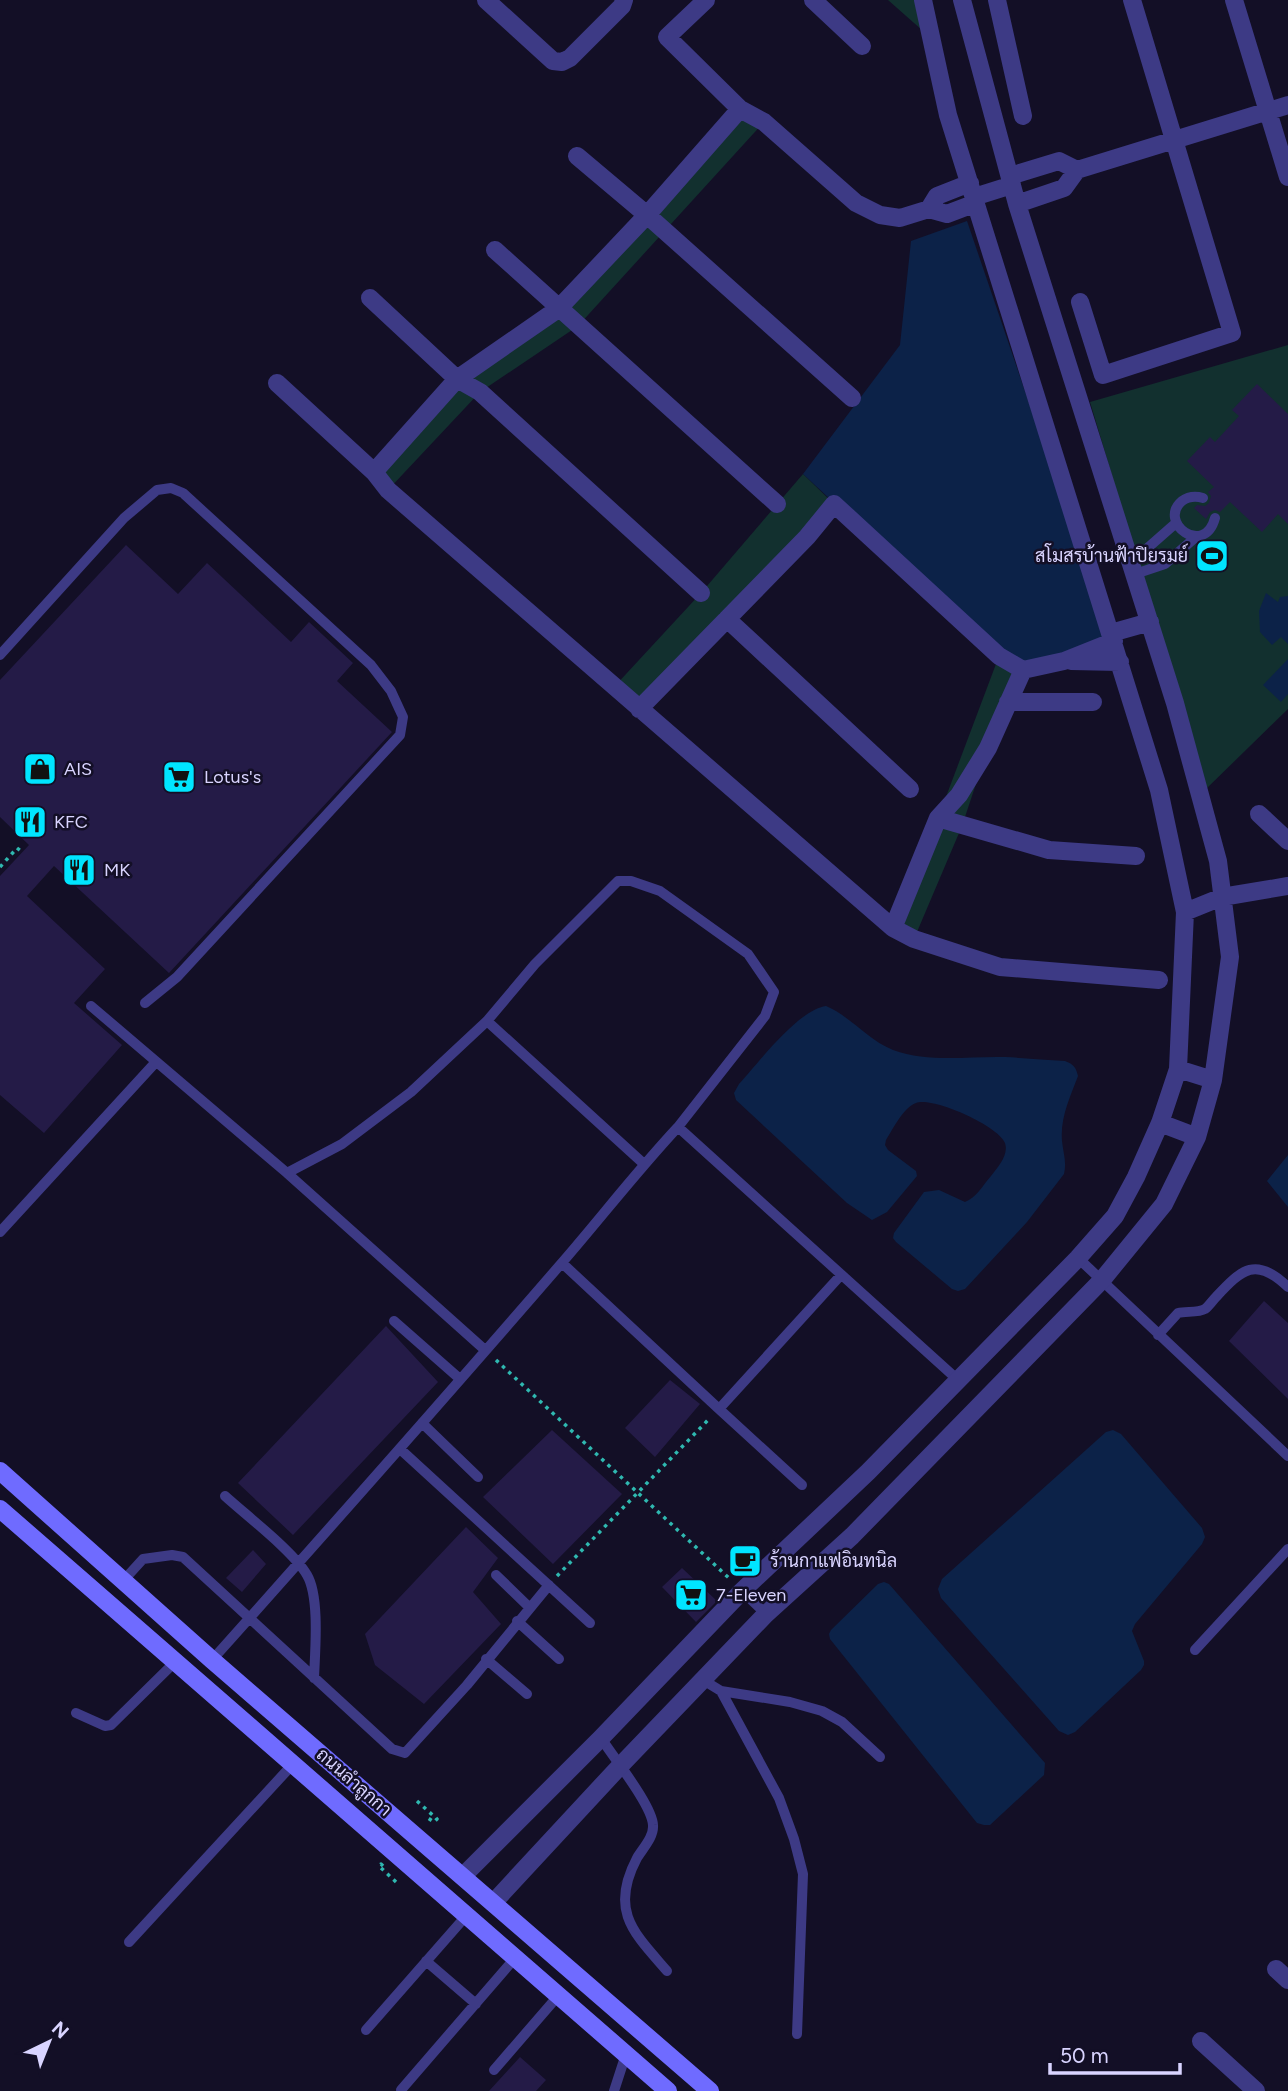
<svg xmlns="http://www.w3.org/2000/svg" width="1288" height="2091" viewBox="0 0 1288 2091" font-family="Figtree,Sarabun,sans-serif">
<rect width="100%" height="100%" fill="#130f26"/>
<path fill="#12302f" d="M888,0H926L931,38Z
M740,109L764,122L578,326L480,392L388,490L374,472L457,379L558,308Z
M1288,345V709L1206,789L1090,402Z
M803,474L834,504L639,709L614,687L701,593Z
M999,656L1023,670L988,748L962,826L914,939L893,928L938,818Z"/>
<path fill="#0c2248" d="M967,221L1110,641L1027,665L999,656L803,474L900,345L911,241Z
M1266,593L1278,602L1280,597L1288,596V644L1281,637L1272,645L1260,632L1259,611Z
M1288,659V694L1281,702L1263,685Z
M826,1006C850,1016 868,1040 893,1050C929,1063 968,1056 1005,1057C1025,1058 1045,1060 1065,1061C1073,1064 1076,1067 1078,1076C1070,1097 1060,1118 1062,1141C1063,1152 1067,1162 1064,1174L1027,1222L965,1289L958,1291L952,1289L896,1242L893,1238L894,1233L924,1192L939,1190L965,1202C976,1198 983,1185 991,1176C998,1167 1009,1155 1005,1143C999,1126 932,1096 916,1103C903,1108 893,1129 886,1140L885,1145L888,1150L916,1171L917,1176L887,1212L872,1220L847,1203L736,1100L734,1093L739,1084C759,1062 798,1010 826,1006Z
M1288,1155V1207L1267,1181Z
M1113,1430L1121,1434L1202,1528L1205,1537L1202,1544L1135,1624L1132,1631L1144,1661V1665L1141,1670L1075,1732L1068,1735L1059,1731L941,1598L938,1589L942,1579L1106,1432Z
M884,1582L889,1584L1045,1763L1044,1775L990,1825H984L977,1823L830,1639L829,1634L831,1630L878,1584Z"/>
<path fill="#241b47" d="M1257,384L1288,414V524L1278,514L1262,532L1230,502L1220,512L1215,510L1210,512L1206,519L1194,508L1197,505L1205,506L1209,503L1211,496L1208,492L1214,487L1187,461L1210,437L1215,442L1239,416L1232,410Z
M126,545L178,594L207,563L291,642L309,622L353,663L337,681L392,732L169,973L54,866L27,896L105,969L74,1003L122,1045L44,1133L0,1095V876L29,845L0,817V680Z
M1264,1301L1288,1323V1399L1229,1341Z
M386,1326L438,1382L293,1535L238,1483Z
M670,1380L700,1404L655,1457L625,1428Z
M552,1430L622,1494L553,1564L483,1497Z
M466,1527L498,1558L473,1592L501,1624L424,1704L375,1665L365,1634Z
M746,1544L760,1558L741,1576L729,1562Z
M253,1550L266,1564L242,1592L226,1578Z
M682,1568L717,1601L696,1622L662,1587Z
M520,2057L546,2080L536,2091H489Z"/>
<g fill="none" stroke-linecap="round" stroke-linejoin="round">
<path stroke="#2fb8b0" stroke-width="3.5" stroke-dasharray="3.5 5" stroke-linecap="butt" d="M0,867L17,848L22,852
M496,1360L731,1580
M557,1576L710,1418
M417,1801L437,1819L434,1822L428,1818
M383,1866L381,1864L379,1866L396,1882"/>
<path stroke="#3d3a85" stroke-width="10" d="M1203,498C1196,496 1189,496 1182,501C1157,522 1204,558 1215,518
M1129,556L1143,552L1176,523
M1135,574L1165,564L1197,536
M0,655L124,518L157,490L171,488L183,493L371,665L391,691L403,717L400,735L177,977L145,1003
M91,1006L287,1173L485,1350
M487,1021L644,1164
M287,1173L342,1144L411,1092L487,1021L535,964L618,881H631L660,891L748,954L774,992L765,1016L678,1127
M0,1232L155,1063
M1078,1258L1288,1456
M562,1263L719,1409L841,1275
M394,1321L460,1379
M1158,1335L1178,1313C1186,1311 1198,1313 1205,1309C1209,1306 1213,1300 1216,1297C1242,1269 1256,1256 1288,1287
M719,1409L802,1485
M422,1423L478,1477
M400,1449L590,1623
M225,1496C247,1516 294,1552 307,1575C320,1597 315,1652 314,1678
M496,1575L529,1607
M123,1581L143,1559L172,1555L183,1557L392,1749L405,1753L467,1685L549,1585
M742,1591L766,1614
M517,1621L559,1659
M1195,1650L1288,1549
M486,1659L527,1694
M212,1660C329,1529 445,1398 560,1265C600,1219 636,1172 678,1127L958,1380
M703,1680L721,1691L790,1702L822,1711L842,1722L880,1757
M721,1691L779,1798L794,1839L803,1874L797,2034
M76,1713L105,1726L111,1725L175,1662
M601,1738C613,1757 652,1805 653,1825C654,1837 643,1848 637,1858C609,1911 634,1933 667,1971
M129,1942L293,1764
M426,1961L476,2004
M366,2030L466,1916
M494,2070L558,1996
M401,2090L515,1958
M614,2091L626,2054"/>
<path stroke="#3d3a85" stroke-width="18" d="M486,0L553,61L562,62L570,58L622,6L624,0
M706,0L667,37L740,109
M813,0L862,46
M997,0L1023,116
M1234,0L1288,177
M577,156L647,215L852,398
M1077,170L1288,105
M1010,176L1059,161L1077,170L1064,188L1017,204
M974,197L1012,185
M929,209L947,214L976,203
M495,250L777,504
M370,298L457,379L480,392L701,593
M1080,302L1103,375L1232,333L1132,0
M277,383L374,472L388,490L893,928L938,818L959,795L988,748L1023,670L1064,661L1114,641
M374,472L457,379L558,309L647,215L740,109L764,122L856,203L880,215L900,218L929,209L937,196L970,183
M727,619L910,789
M1111,633L1150,622
M1071,661L1120,662
M1008,702H1093
M639,709L807,537L834,504L999,656L1023,670
M1259,814L1288,841
M938,818L1049,850L1136,856
M1185,912L1222,897L1288,886
M893,928L914,939L1000,967L1159,980
M1178,1069L1213,1080
M1160,1123L1197,1137
M463,1876L601,1738L742,1591L868,1472L1078,1258L1115,1216L1136,1177L1160,1123L1178,1069L1185,912L1159,790L948,115L923,0
M493,1903L620,1766L766,1614L852,1536L1102,1280L1164,1204L1197,1137L1213,1080L1230,957L1218,861L1175,703L1017,204L962,0
M1276,1969L1288,1980
M1201,2041L1256,2091"/>
<path stroke="#6f6bff" stroke-width="18" d="M0,1471L212,1660L710,2091
M0,1509L668,2091"/>
</g>
<defs>
<symbol id="stadium-square" viewBox="-11 -11 22 22"><rect x="-9" y="-9" width="18" height="18" rx="4" fill="#00e5ff" stroke="#130f26"/><path d="M0-5a6.5 5 0 1 0 0 10a6.5 5 0 1 0 0-10ZM-3.5-1.8h7v3.6h-7Z" fill="#111"/></symbol>
<symbol id="shop-square" viewBox="-11 -11 22 22"><rect x="-9" y="-9" width="18" height="18" rx="4" fill="#00e5ff" stroke="#130f26"/><path d="M-5-2.5h2.3a2.7 3.5 0 0 1 5.4 0H5L5.5 6h-11ZM-1.5-2.5h3a1.5 2.3 0 0 0-3 0Z" fill="#111"/></symbol>
<symbol id="supermarket-square" viewBox="-11 -11 22 22"><rect x="-9" y="-9" width="18" height="18" rx="4" fill="#00e5ff" stroke="#130f26"/><path d="M-6-5.5h2.5l.6 2H6L4.5 2H-2.5L-4.4-4H-6ZM-1.5 3.2a1.3 1.3 0 1 0 .1 0ZM3 3.2a1.3 1.3 0 1 0 .1 0Z" fill="#111"/></symbol>
<symbol id="restaurant-square" viewBox="-11 -11 22 22"><rect x="-9" y="-9" width="18" height="18" rx="4" fill="#00e5ff" stroke="#130f26"/><path d="M-5-6h1v4h1v-4h1v4h1v-4h1v5L-1.5 .5V6h-2V.5L-5-1ZM5-6V6H3V1.5H1.5Q1.5-4 5-6Z" fill="#111"/></symbol>
<symbol id="cafe-square" viewBox="-11 -11 22 22"><rect x="-9" y="-9" width="18" height="18" rx="4" fill="#00e5ff" stroke="#130f26"/><path d="M-5.5-4.5H6V0H3Q3 3.5 0 3.5H-2.5Q-5.5 3.5-5.5 0ZM3-3.2v2h1.7v-2ZM-6 4.5H4V6H-6Z" fill="#111"/></symbol>
</defs>
<g fill-rule="evenodd">
<use href="#stadium-square" x="1193" y="537" width="38" height="38"/>
<use href="#shop-square" x="21" y="750" width="38" height="38"/>
<use href="#supermarket-square" x="160" y="758" width="38" height="38"/>
<use href="#restaurant-square" x="11" y="803" width="38" height="38"/>
<use href="#restaurant-square" x="60" y="851" width="38" height="38"/>
<use href="#cafe-square" x="726" y="1542" width="38" height="38"/>
<use href="#supermarket-square" x="672" y="1576" width="38" height="38"/>
</g>
<g text-anchor="middle" dominant-baseline="central" stroke-width="5" stroke-linejoin="round" paint-order="stroke">
<g font-size="18" fill="#d9d4ff" stroke="#130f26" text-anchor="start">
<text x="1188" y="556" text-anchor="end">สโมสรบ้านฟ้าปิยรมย์</text>
<text x="64" y="769">AIS</text>
<text x="204" y="777">Lotus's</text>
<text x="54" y="822">KFC</text>
<text x="104" y="870">MK</text>
<text x="770" y="1561">ร้านกาแฟอินทนิล</text>
<text x="716" y="1595">7-Eleven</text>
</g>
<g font-size="18" fill="#d9d4ff" stroke="#130f26">
<text transform="translate(354 1782) rotate(41)">ถนนลำลูกกา</text>
</g>
</g>
<g transform="translate(49 2042) rotate(43)" stroke="#130f26" stroke-width="5" paint-order="stroke">
<path d="M0-5L12 26L0 18L-12 26Z" fill="#d9d4ff"/>
<text y="-10" font-size="19" font-weight="bold" text-anchor="middle" fill="#d9d4ff">N</text>
</g>
<path d="M1050 2063v10h130v-10" fill="none" stroke="#d9d4ff" stroke-width="3.5"/>
<text x="1060" y="2063" font-size="21" fill="#d9d4ff" stroke="#130f26" stroke-width="5" paint-order="stroke">50 m</text>
</svg>
